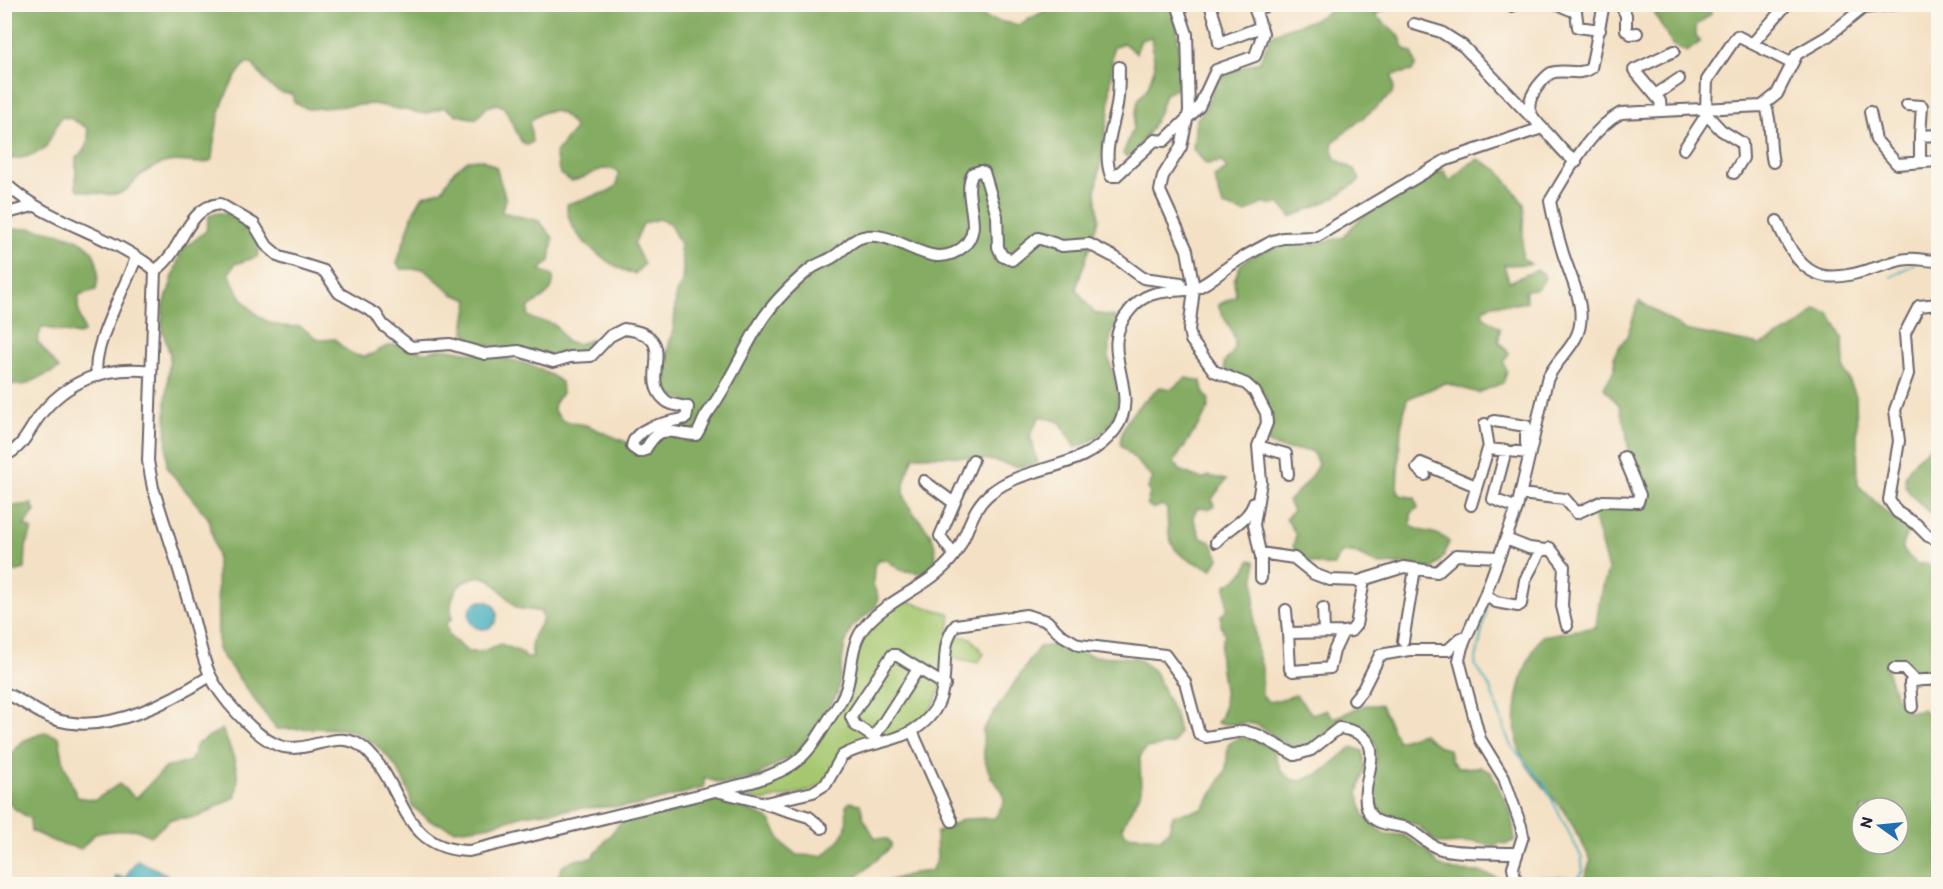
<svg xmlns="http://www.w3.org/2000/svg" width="1943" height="889" viewBox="0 0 1943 889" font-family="Itim,sans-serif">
<rect width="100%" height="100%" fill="#fbf7ec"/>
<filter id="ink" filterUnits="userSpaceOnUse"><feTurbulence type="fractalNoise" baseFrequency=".0167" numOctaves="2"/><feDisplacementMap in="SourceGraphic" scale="12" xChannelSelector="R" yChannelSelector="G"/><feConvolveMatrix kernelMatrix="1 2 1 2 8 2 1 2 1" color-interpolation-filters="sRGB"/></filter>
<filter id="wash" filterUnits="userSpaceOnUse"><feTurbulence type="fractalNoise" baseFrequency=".008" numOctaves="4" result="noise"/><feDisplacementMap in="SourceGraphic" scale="24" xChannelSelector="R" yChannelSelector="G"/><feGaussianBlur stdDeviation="1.35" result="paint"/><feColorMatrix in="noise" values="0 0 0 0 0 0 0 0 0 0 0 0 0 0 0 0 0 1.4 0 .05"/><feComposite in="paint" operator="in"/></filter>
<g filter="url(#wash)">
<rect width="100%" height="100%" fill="#f4e1c5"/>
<path fill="#a6c76f" stroke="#647455" stroke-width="1.5" d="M898,599L951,614C947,655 949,708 907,731C888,742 862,747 841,754L827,782L809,791L762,801L719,792L795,764L835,711L855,644Z
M953,636L971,638L984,654L978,663L950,657Z"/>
<path fill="#84ac62" stroke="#53674e" stroke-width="1.5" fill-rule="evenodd" d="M969,4L988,19L1018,25L1049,9L1050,5H1172C1178,22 1183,72 1176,89L1165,94C1158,120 1147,138 1128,158L1123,154L1133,129L1138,100L1148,87L1155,66L1151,37L1141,40L1136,53L1123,43L1113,47L1109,111L1096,192L1099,219L1076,289L1094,313L1117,317C1113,330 1107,345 1109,358C1110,371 1118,382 1118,394C1119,422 1099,440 1075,448L1060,422L1040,416L1030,435L1038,463C1008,471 1014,464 989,460C964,456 939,455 914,456C911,465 904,477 904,487C901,517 945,527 934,565L920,573L900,570L887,560L879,559L874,566L873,585L878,597L876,607L852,627L845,644L837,694L801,751L754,777L724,784L704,778V788L635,806L583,808L528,814L487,826L455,830L429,820L412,806C407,775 382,741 350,731C335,726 294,729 276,729L218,650L217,556L209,519L167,468L166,402L170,354L162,329L163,309L181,251L206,231L209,216C230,205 254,229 260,248L257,257L235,264L229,273C241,304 264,332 300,326L319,340L335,339C345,352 360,362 376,352C382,349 386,345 393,345C404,344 414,352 426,352C434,351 440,348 449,349C488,357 529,357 561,382L562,393L555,402L554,411L563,421L586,425L628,443L637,442L663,427L688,421C698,405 687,399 672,396L660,376L674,327L676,293L682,283L683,267L679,242L669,223L658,219L643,224L634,244L644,264L635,274C608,267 565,234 567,204L610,191L617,185L618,172C600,161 589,180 571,181L560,174L555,153L575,129C564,109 546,104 530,122L532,142L527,145L521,141L504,107L497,104L487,107L476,119L457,115L444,107L425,114L373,104L308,109L294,102L292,94C271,95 264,77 251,63H246C222,90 215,125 212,159C204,168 182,158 167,162C157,165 146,170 138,178C131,184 126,193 116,194C105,196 90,192 79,190L76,187V158C86,150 91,140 87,128L70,118L61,117L45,149L26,157L5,160L4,5ZM480,576L491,580L517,608L541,612L543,619L533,637L531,647L533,657L525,658L523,653L501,644L480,652H468L449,636L446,624L452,618C448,596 458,579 480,576Z
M1341,5H1388V8L1375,15L1400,37L1404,48L1413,54L1416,65L1412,71L1392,75L1394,87L1391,95L1332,143L1335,159L1354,169L1360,180L1334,198L1291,217L1280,204H1261L1245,213L1223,206L1214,177L1227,169L1222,162L1206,164L1193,149L1196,120L1206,108L1216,81L1226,73L1259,62L1271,36L1284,29L1313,20Z
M1652,5H1710L1711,14L1696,26V36L1700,42L1687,52L1672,45C1668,34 1652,14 1652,5Z
M481,159L496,167L506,200L501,212L539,221L553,238L550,261L540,270L553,276C556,293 540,299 529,307L528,315C543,329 552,311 566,342L578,344L601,337L603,341L589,354L554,358L473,342L464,330L469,300L453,294L424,269H401L397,263L414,211L423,196L442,190L454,171L468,160Z
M1478,159L1498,170L1524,204L1522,258L1531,264L1504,265L1509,282L1537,270L1543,273L1545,278L1539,288L1525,291L1527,301C1513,308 1495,299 1483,310V316L1500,328L1499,342L1509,353L1503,362L1507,372L1503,383L1478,393L1445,383L1407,399L1401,428L1397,487L1400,495L1415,498L1418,508L1411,514V525C1422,535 1438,529 1449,542L1444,556L1433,569L1400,564L1379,565L1353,552L1341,553L1334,565C1318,567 1301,561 1293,547L1296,535L1286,518L1293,511L1288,501C1299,491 1312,477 1318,464L1312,451L1283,449L1268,443L1266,396L1251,384L1225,372L1224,362C1250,342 1222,321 1218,305L1236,296L1234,280L1241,264L1255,254L1281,245L1293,244L1301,247L1344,237C1364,206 1409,195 1437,172L1444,171L1449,180H1452L1466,166Z
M30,228C70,235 107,238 96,290L79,295L78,307L84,332L78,335L42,327L37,341L59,369L24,385L5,384V230Z
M1639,301L1685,330L1761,345L1801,324L1816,309L1830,314L1843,340L1844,368L1856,396L1858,485L1890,516L1908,528L1902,550L1917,564L1927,563L1936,570L1933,579L1938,590V668L1919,677L1899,660L1888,662L1886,667L1897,699L1909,712L1922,709L1938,725V884H1582L1591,860C1582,844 1574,826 1564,811C1552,795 1537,781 1526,764C1504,728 1520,668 1542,636L1596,627L1600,597L1608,570L1594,518L1597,510L1606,505L1638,508L1643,503V487L1630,460L1626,430L1619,405L1604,388L1615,368L1614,355L1627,336ZM1862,808H1898V844H1862Z
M1186,378L1201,381L1203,392L1209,400L1207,412L1174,462L1181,471L1202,479L1209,476L1226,480L1212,499L1214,506L1210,509L1197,508L1193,517L1200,537L1211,542L1219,558L1212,569C1173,555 1168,550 1167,509L1162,505L1153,509L1147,504L1150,493L1148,488L1153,478L1120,444C1122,418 1142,402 1160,387L1172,389Z
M1938,438V515C1929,514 1922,505 1915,499C1888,474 1923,456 1938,438Z
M32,504L35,511L24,526L32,529L26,547L25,569L7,574L5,600V507Z
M1250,560L1255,561L1254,624L1257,650L1262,668V696L1270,702L1296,695L1312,714L1326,710L1333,718L1366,705H1381L1398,741L1422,733L1440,747L1449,749L1451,760L1458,768L1480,767L1491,772L1511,813L1515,840L1507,844L1500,843L1495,847L1476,842L1443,844L1436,842L1416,824L1381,818L1374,813C1369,789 1379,766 1375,742L1359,728L1337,725C1327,731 1316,743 1306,747C1288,753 1270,729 1254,724C1241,721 1228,727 1217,723C1237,695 1209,663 1225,635L1221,626V615L1227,610L1226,585C1237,580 1246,572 1250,560Z
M1058,645L1092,656L1137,658L1155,672L1175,715L1179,732L1173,744L1146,748L1140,757L1141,792L1122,827L1126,835L1161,838L1169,830L1173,815L1203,809L1226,770L1228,745L1238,738L1254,739L1273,750L1281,771L1291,779L1300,781L1321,773L1352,747L1363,751L1365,768L1358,793L1364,816L1374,826L1385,834L1403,835L1425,849L1438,865L1454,871L1479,872L1504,880L1506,884H880L914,873L931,871L937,859L936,833L964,819L995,818L1004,803L1003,792L991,777L984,758L983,729L1039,647Z
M222,729C231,749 243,775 235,797L198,817L171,819L151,836L135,829L96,833L81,849L55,842L31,831L30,819L12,807L5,793L8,779L5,762L23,741L45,732L59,737L64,764L77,797L95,800L119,784L136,798L165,768L191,761L197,744Z
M717,796L769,819L783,844L797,855L823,856C843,837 849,835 846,806L850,802L860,804L864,819L875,838L887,839L891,843V847L849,884H559C556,861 574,859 592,858L624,818L678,802Z"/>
<path fill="#3dacbb" stroke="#30677b" stroke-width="1.5" d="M469 615a14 14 0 1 1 28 0a14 14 0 1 1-28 0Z
M137,860L168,875L178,884H114L116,876L125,878Z"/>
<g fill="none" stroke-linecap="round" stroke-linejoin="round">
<path stroke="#3dacbb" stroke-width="2" d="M1891,277L1914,264
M1488,602L1475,664L1490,688L1510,744L1544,784L1581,856L1583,870L1574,884
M1518,877H1568L1571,884"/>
</g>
</g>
<g filter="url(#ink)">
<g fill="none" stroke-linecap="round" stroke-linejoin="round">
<defs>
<path id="minor" d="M1177,4L1187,34L1189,111L1181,147L1163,176L1160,191L1187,250L1194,289L1189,330L1191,340L1214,371L1246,384L1255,392L1266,413L1267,423L1258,446L1261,482L1254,525L1260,553L1294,558L1314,574L1330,580L1359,581L1404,567L1437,572L1456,555L1499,557
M1210,4L1217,27L1219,43L1261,27L1253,4
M1556,4L1576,12L1578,27L1600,30
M1620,4L1626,15V30L1631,34L1637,33
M1512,6L1517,4
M1255,10L1271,4
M1414,24L1441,32L1463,46L1531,117
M1753,43L1787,4
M1119,67C1119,80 1119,93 1117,105C1113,129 1102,152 1111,176H1116L1155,140L1164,141L1199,107L1216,70L1255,56L1263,33L1261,27
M1655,95L1679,79
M1765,104C1773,123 1768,142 1773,162
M1907,105L1922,106L1920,136L1938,135
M1706,109L1707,80L1737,36L1791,63
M1661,111L1660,101L1634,70L1674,51
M1870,112L1876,140L1897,164L1938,161
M1707,115L1721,130L1742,143L1743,158L1734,173
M1920,136V162
M1684,149L1710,109
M1576,162C1564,154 1559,146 1550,136C1533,118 1520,110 1538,86C1542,81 1546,76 1551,73C1565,68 1578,77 1591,68L1604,4
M4,182C46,223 110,233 155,270L148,461L153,488C167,530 180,572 192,614C198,634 201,656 210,675C220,697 253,734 275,744C306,759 337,724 365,749C406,786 399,849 469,851L752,782C797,767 805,759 829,719C836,709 844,698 847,687C853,665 850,642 867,624C891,597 931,586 953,557C969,536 969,509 992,492C1029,463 1083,472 1115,430C1144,391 1094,351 1130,310C1148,288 1167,293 1192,289C1205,287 1222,270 1234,263C1246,255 1260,248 1273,241L1283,238L1316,237L1446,160L1542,128
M4,214L33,206
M1777,221C1807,294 1833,281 1897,261C1911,256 1925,261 1938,261
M155,270C181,256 186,206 220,204L254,224L267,246L280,257L324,271L339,293L376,314L383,325L411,347L450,344L485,354L519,351L553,362L570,357L591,356L610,336L624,329C684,336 637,377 665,400C670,405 680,406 688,407L686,418C670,423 634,425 632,447L639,452L645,450C662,421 669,434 696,435C701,429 702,421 707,414C727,388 740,357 757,328C769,307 791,285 809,270C816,264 825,262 833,257C843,251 852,239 863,237C898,228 930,275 963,247C986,227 960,196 973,173L980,171L984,172L997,216L998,247L1002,256L1012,260L1038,238L1062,246L1089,244L1116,258L1143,278L1181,283
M1938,304L1919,306L1905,333L1908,374L1895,410L1899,441L1889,500L1897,512L1916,524L1928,536L1938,540
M97,374C91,348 126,286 136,258
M1485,424L1489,448
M1258,446L1286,454L1288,474
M1506,450L1493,499L1517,508
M4,456C22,449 28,432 38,418C65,381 107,365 151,371
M1425,475L1417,468L1421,463L1476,486
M924,481L954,503
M1520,494L1565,499L1577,513L1603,501L1638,502L1640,495L1624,457
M1471,505L1488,449L1529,453L1526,443V426L1494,421
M1506,539L1529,548L1546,550
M1216,542C1227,528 1250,520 1254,502
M1550,548L1564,566L1562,606L1567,626
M1261,554V578
M954,555L940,536L973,460
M1485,595L1496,602L1518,606L1521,604L1525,580L1541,550
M1323,608L1324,631
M1286,610L1288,633
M1343,632L1334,651L1330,668L1293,671L1290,669L1288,633Z
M1343,632L1351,631L1356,625L1364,580
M1403,641L1415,569
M1894,669H1904L1915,680
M4,693C22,699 36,713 54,719C105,736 168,703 210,676
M1354,700L1363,689L1380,655L1409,650H1448L1461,638
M1912,707L1910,683C1918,678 1929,682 1938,678
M912,731L952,821
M874,737L918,669
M881,742L855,725L851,717L892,655H896L945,685
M716,791L765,803L813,792L826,784L842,756C863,743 890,744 912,731C964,700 931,653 956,625L1026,615L1047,621L1060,634L1079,645L1165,655L1185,682L1199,734L1206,737L1244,731L1258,735L1295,755L1311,750L1339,728C1403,737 1348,787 1372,817C1379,825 1397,825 1407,828C1418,833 1427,844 1438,848C1456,854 1496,852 1516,853
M766,804L809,817L822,828
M1516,884L1513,867L1523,836L1521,826L1504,778L1480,739L1459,660L1462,647L1485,595L1517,508L1547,380C1554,363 1567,354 1575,339C1591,311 1569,276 1562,250C1557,234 1553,217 1550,201C1568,172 1590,129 1621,113L1762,106L1777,94L1797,54L1828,36L1863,8L1898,4"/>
</defs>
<use href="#minor" stroke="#6c656b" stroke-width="14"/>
<use href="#minor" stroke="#fff" stroke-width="10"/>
</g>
</g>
<rect width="1943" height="889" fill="none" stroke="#fbf7ec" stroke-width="24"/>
<g transform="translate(1880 826) rotate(285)"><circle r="28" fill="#fbf7ec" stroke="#a4a2a5" stroke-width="1.5"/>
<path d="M0-4.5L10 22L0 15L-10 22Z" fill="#1f6fb2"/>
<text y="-9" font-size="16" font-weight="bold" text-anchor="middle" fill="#22223b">N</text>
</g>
</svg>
